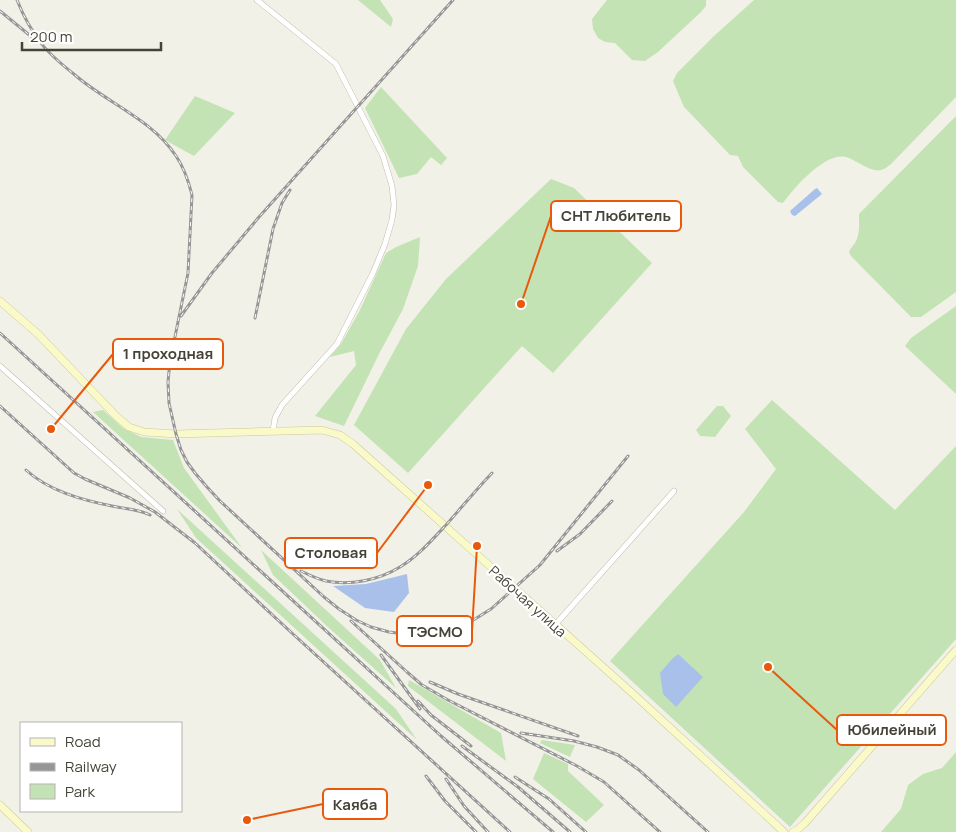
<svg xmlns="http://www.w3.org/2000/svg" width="956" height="832" viewBox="0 0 956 832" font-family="Manrope,sans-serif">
<rect width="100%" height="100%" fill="#f2f1e8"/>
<path fill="#c3e3b4" d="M358,0H380L393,19L391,27Z
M607,0H706V6L701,12L658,52L645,61L632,60L615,43L605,42L598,38L593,29L592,19Z
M754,0H956V97L891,164C888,166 885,169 881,170C872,173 856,160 846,157C825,152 794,188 783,203L778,202L743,167L738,156L730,155L688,111L684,107L673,81L677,73L714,36Z
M381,87L447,158L441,165L431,157L417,174L399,178L365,108Z
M195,96L235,113L194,156L165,140Z
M956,116V292L921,317H911L851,256L849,252C851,247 854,245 856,241C860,233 859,223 859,214Z
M551,179L574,188L652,263L553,373L522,346L408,473L354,425L406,329L446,279Z
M420,237L418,266L403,309L379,354L344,426L315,416L356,365L354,351L330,357L341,344L360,310L386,253L396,247Z
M956,306V394L905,346L911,338Z
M772,400L895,510L956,446V639L790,827L610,661L744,512L776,469L745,429Z
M717,406H723L731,416L715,437L700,436L696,430Z
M103,410L123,428L141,437L173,440L184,468L242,548L93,412Z
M177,509L396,709L417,740L196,538Z
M261,550L380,660L396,688L330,629L273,575Z
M409,680L501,733L506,761L408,686Z
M542,740L575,745L570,757L540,743Z
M956,752V832H881L901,809L908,785L923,774L942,768Z
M544,753L568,764V771L604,805L586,822L533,779Z"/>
<path fill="#a9c0ea" d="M817,188L822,194L795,216L792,215L790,211L815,189Z
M407,574L409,593L394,612L365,608L333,586L366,584Z
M678,654L703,677L676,707L663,694L660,673L672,659Z"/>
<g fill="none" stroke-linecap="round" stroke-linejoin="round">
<defs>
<path id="street" d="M257,0L336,64L383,156L392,186L394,205L392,220L385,244L373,273L337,344L282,405L275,418L273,431
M0,366L163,511
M555,625L674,491"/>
<path id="secondary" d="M0,301L38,334L116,416L129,427L144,432L176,434L322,430L340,435L353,444L630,691L784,832
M0,805L28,832
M793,832L797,830L805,823L956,650"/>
</defs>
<use href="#street" stroke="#bdbbab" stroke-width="6"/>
<use href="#secondary" stroke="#cbca99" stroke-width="8"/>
<use href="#street" stroke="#fff" stroke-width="5"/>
<use href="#secondary" stroke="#faf9ca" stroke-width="7"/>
<defs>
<path id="rail" d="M17,0C23,15 31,30 41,43C48,53 65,67 75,75C107,103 152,119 176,156C183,166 189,183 192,195L188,273L170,361L168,382L169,403L176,434L181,450L187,462L195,473L207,487L220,501L324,597L339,609L356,620L371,627L389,632L421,636L446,633L475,619L491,609L540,565L628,456
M0,11L33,38
M181,316L212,273L259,217L453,0
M255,318L273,229L282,203L290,190
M0,333L441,736L553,832
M0,406L74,473L85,479L130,498L155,512L195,543L294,635L510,832
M26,470C49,491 82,500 112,506C125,509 138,509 150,515
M557,551L580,534L612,501
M301,571C309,575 317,579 326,581C350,586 379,580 400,567C418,556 432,540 446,525C461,508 476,490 492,473
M351,621L407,672L422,685L448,700L577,766L604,782L660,832
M381,655L420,709
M430,682L458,694L578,736
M418,701L431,715L471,746
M521,733L574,741L597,747L618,755L639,770L708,832
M462,746L518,787L570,832
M426,776L445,801L476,832
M515,777L549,799L586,832
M446,779L464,806L488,832"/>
</defs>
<use href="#rail" stroke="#969696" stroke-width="3"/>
<use href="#rail" stroke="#fff" stroke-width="1" stroke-dasharray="4" stroke-linecap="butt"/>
</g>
<g text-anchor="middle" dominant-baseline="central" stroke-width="4.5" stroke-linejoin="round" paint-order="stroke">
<g font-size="14" fill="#454337" stroke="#fff">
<text transform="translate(528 601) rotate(42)">Рабочая улица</text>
</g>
</g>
<path fill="none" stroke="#e8590c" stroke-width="2" d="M521 304L551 216M51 429L113 354M428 485L377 553M477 546L472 631M768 667L837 730M247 820L323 804"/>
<g fill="#e8590c" stroke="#fff" stroke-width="2">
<circle cx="521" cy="304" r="5"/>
<circle cx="51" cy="429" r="5"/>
<circle cx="428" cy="485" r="5"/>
<circle cx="477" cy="546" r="5"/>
<circle cx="768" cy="667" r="5"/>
<circle cx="247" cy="820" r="5"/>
</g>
<g fill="#fff" stroke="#e8590c" stroke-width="2">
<rect x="551" y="201" width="130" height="30" rx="5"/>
<rect x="113" y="339" width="110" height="30" rx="5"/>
<rect x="285" y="538" width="92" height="30" rx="5"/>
<rect x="397" y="616" width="75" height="30" rx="5"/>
<rect x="837" y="715" width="109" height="30" rx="5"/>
<rect x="323" y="789" width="64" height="30" rx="5"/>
</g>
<g font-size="15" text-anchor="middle" font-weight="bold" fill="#454337">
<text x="616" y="221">СНТ Любитель</text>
<text x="168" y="359">1 проходная</text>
<text x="331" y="558">Столовая</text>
<text x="435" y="637">ТЭСМО</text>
<text x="892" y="735">Юбилейный</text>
<text x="355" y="810">Каяба</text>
</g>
<rect x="20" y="722" width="162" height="90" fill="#ffffff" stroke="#b5b4af"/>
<rect x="30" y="738" width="25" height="8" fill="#faf9ca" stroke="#b5b4af"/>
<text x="65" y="747" font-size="15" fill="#454337">Road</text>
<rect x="30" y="763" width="25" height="8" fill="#969696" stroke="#b5b4af"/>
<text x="65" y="772" font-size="15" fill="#454337">Railway</text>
<rect x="30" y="784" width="25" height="15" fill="#c3e3b4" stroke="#b5b4af"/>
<text x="65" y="797" font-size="15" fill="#454337">Park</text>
<path d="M22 42v8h139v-8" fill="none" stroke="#454337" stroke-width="2.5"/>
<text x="30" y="42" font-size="15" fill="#454337" stroke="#ffffff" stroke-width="4" paint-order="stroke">200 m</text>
</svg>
